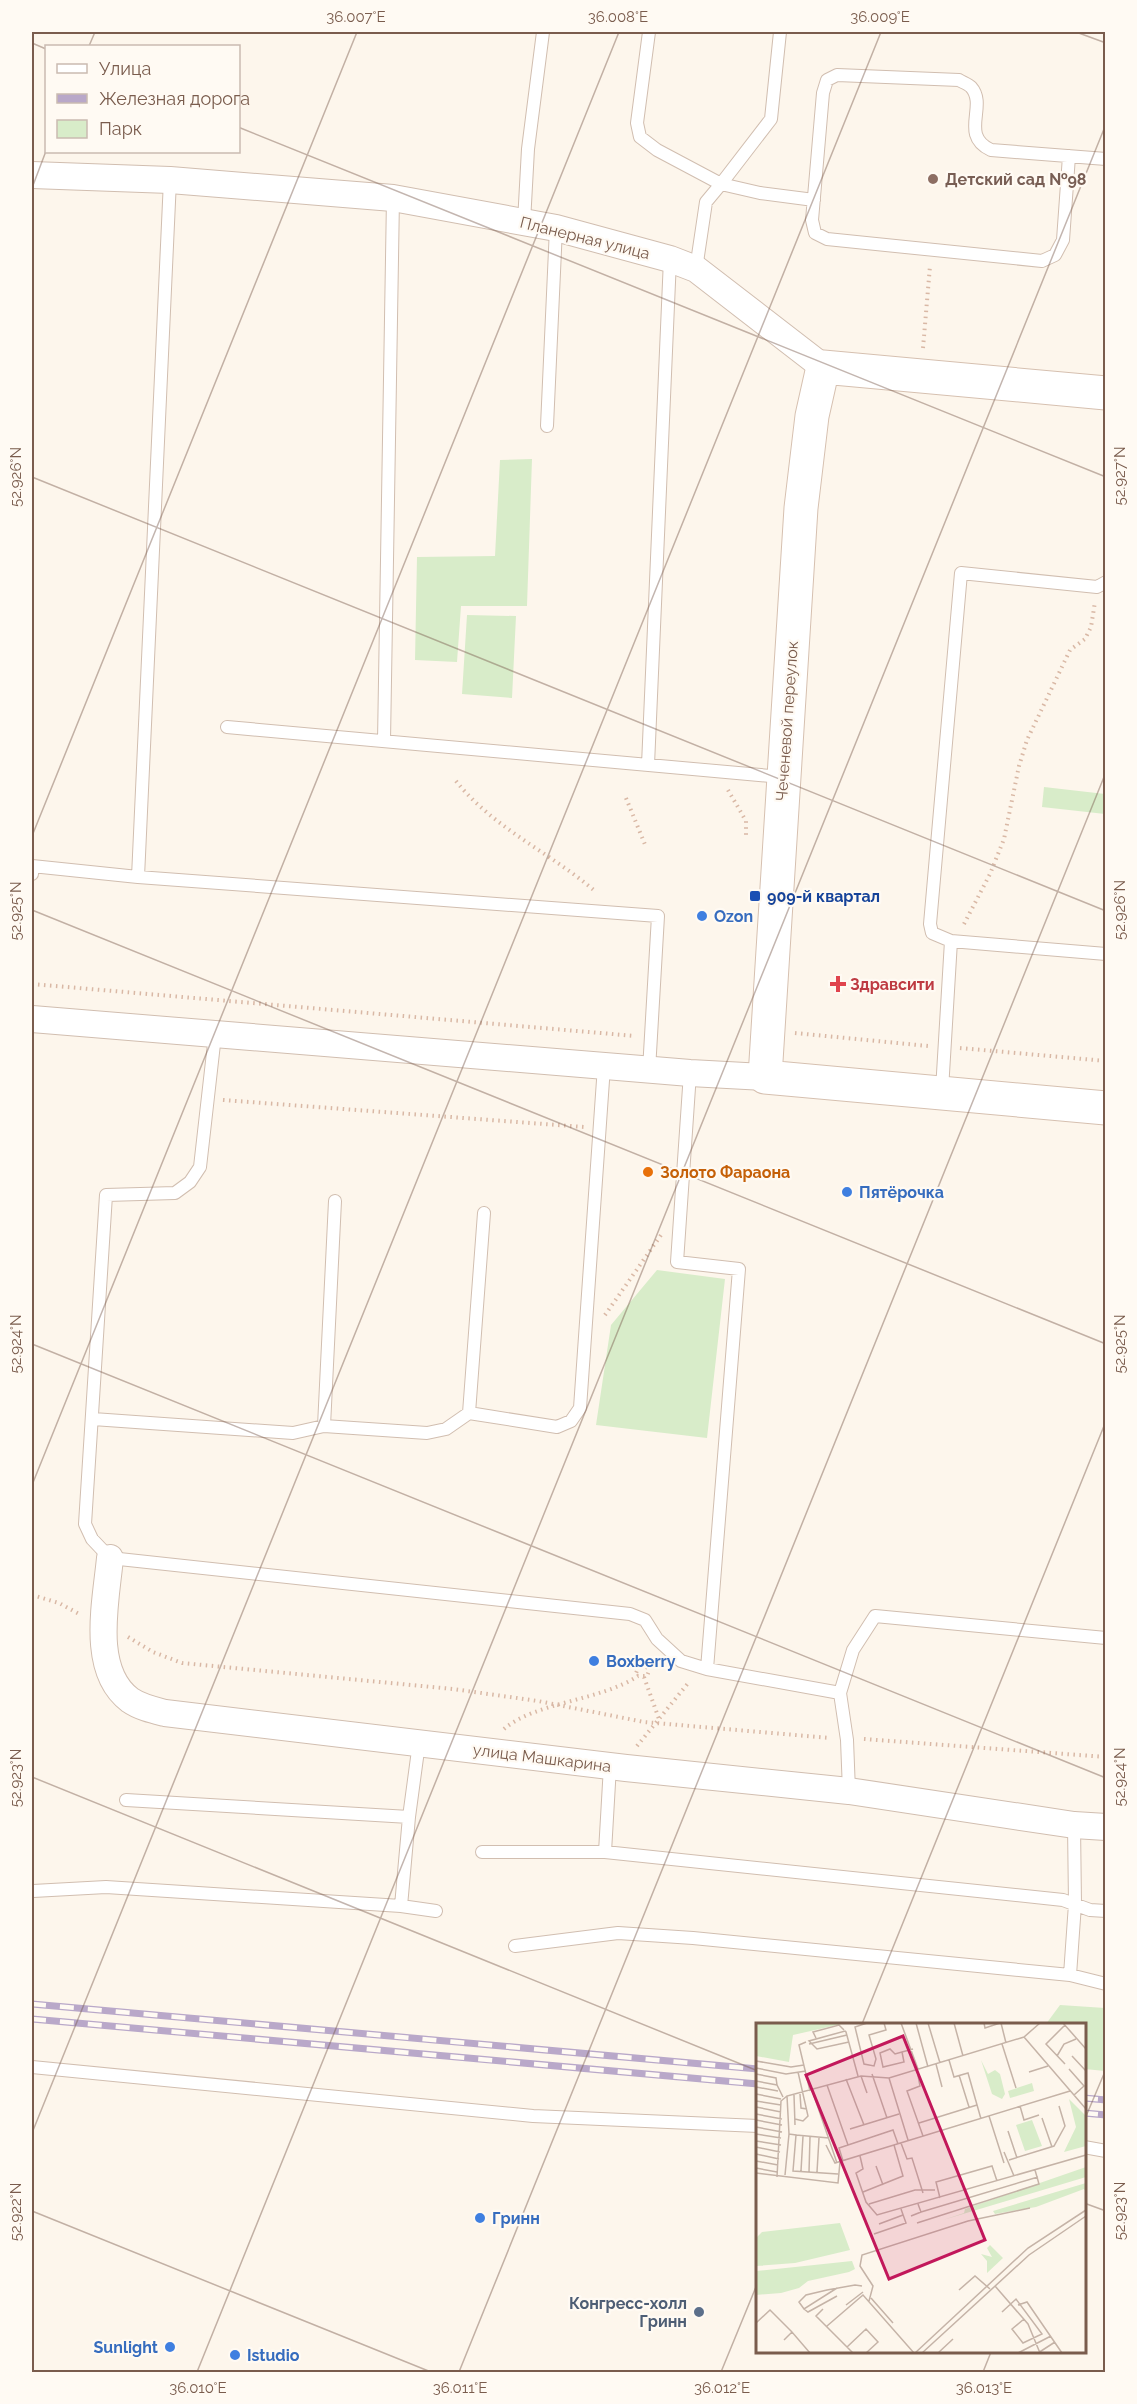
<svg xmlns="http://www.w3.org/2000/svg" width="1137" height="2404" viewBox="0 0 1137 2404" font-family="Raleway,sans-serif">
<rect width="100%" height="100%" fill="#fdf6ec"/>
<path fill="#d8ecc9" d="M532,459L527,606H461L457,662L415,660L417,557L495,556L500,460Z
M467,615L516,616L512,698L462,694Z
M1044,787L1105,794V814L1042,807Z
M657,1270L725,1279L707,1438L596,1425L611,1325Z
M1060,2005L1105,2008V2071L1085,2069L1084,2024H1046Z"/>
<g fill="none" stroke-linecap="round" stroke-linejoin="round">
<defs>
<path id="lane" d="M649,32L637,123L640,137L657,150L721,184L771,119L780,32
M1069,156L1063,240L1055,255L1042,261L827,239L815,233L812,220L823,93L827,80L837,75L959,80C962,82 968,84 971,87C988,106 959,135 991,150L1106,159
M524,222L528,149L543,32
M696,269L706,202L721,184L760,193L814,200
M547,426L556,228
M227,727L782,777
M384,741L393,198
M648,765L670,259
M32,874V866L138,877L658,916L649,1070
M138,877L170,180
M951,941L1106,954
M215,1035L200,1167L190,1182L175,1193L106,1195L85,1524L92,1539L110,1558L630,1614L645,1620L657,1639L681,1661L707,1669L840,1693
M690,1073L677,1262L739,1269L707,1669
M942,1090L951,941L932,933L930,924L961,573L1097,587L1106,582
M469,1413L484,1213
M93,1419L293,1433L324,1426L427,1433L446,1429L469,1413L557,1427L571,1421L580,1408L604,1066
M324,1426L335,1201
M849,1791L847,1740L840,1693L853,1650L875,1616L1106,1638
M126,1800L409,1817
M482,1852H605L610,1766
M605,1852L1063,1900L1090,1910L1106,1911
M33,1891L106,1887L401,1906L409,1817L419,1743
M401,1906L436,1911
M515,1946L618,1933L693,1938L1070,1975L1106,1984
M1070,1975L1075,1904L1074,1825
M32,2067L533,2116L758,2126
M1084,2147L1106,2151"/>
<path id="street" d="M32,175L170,180L393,198L556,228L670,259L696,269L823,367
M32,1019L690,1073L765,1077
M110,1558C106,1601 90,1670 130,1700C140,1707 153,1710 165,1713L626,1768L849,1791L1074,1825L1106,1827"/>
<path id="secondary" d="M1106,393L823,367L812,416L801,508L765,1077L1106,1108"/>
</defs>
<use href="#lane" stroke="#d1beb0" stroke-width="14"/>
<use href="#street" stroke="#d1beb0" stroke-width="28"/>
<use href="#secondary" stroke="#d6c0b0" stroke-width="35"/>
<path stroke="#d9b8a5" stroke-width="4" stroke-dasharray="1.5 4.5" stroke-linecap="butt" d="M923,348L930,266
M456,781C493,828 551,853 596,892
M728,790L746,821V839
M626,798L646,847
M964,924L990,874L1004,839L1019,766L1027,740L1070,650L1085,639L1091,627L1095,602
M32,984L635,1036
M795,1033L928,1046
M960,1048L1106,1061
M223,1100L584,1127
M605,1315L661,1235
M32,1595L59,1603L81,1615
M128,1637L153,1652L182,1663L453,1689L538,1701L644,1722L830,1738
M644,1677L659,1719
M504,1729C535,1702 600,1701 638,1676H647L649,1671L646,1665L640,1664L636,1673L638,1676
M864,1739L1106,1757
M637,1746L689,1682"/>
<use href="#lane" stroke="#fff" stroke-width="12"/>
<use href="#street" stroke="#fff" stroke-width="26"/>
<use href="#secondary" stroke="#fff" stroke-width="33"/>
<defs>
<path id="rail" d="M32,2004L758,2069
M32,2019L758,2084
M1084,2098L1106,2100
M1084,2113L1106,2115"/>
</defs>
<use href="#rail" stroke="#b9a8c9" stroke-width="7"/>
<use href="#rail" stroke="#fffaf3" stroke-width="4.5" stroke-dasharray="14" stroke-linecap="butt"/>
</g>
<path fill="none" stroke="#7a5c4d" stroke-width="1.5" stroke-opacity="0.45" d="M1076,32L1106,43M32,43L46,49M89,46L95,32M238,127L1106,477M32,188L46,151M32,477L1106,911M32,836L357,32M32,910L1106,1344M32,1344L1106,1778M32,1485L619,32M32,1777L758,2071M862,2024L1106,1421M1084,2121L1106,2069M32,2133L881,32M1084,2203L1106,2211M32,2211L431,2372M197,2372L1106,124M459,2372L1106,772M721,2372L758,2282M983,2372L991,2352"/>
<circle fill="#8d6e63" stroke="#fffaf3" stroke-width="2" cx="933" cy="179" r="6"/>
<rect fill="#1a4fb4" stroke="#fffaf3" stroke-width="2" x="749" y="890" width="12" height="12" rx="3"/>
<g fill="#3f7fe0" stroke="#fffaf3" stroke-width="2">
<circle cx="702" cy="916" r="6"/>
<circle cx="847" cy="1192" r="6"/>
<circle cx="594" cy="1661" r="6"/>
<circle cx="480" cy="2218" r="6"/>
<circle cx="170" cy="2347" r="6"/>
<circle cx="235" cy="2355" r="6"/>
</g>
<path fill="#e0444e" stroke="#fffaf3" stroke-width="2" d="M835 975h6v6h6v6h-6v6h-6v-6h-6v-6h6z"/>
<circle fill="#e8710a" stroke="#fffaf3" stroke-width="2" cx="648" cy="1172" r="6"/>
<circle fill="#5c6f8a" stroke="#fffaf3" stroke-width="2" cx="699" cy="2312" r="6"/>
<g text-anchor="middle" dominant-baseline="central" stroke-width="4.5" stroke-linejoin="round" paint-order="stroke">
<g font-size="16" font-weight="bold" fill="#785e54" stroke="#fffaf3" text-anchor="start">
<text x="945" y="179">Детский сад №98</text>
</g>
<g font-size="16" fill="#7a5c4d" stroke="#fffaf3">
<text transform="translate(585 238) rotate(14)">Планерная улица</text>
<text transform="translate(787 721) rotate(-86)">Чеченевой переулок</text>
<text transform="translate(542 1758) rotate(7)">улица Машкарина</text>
</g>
<g font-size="16" font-weight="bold" fill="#164399" stroke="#fffaf3" text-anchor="start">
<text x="767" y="896">909-й квартал</text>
</g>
<g font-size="16" font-weight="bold" fill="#366cbe" stroke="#fffaf3" text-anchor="start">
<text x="714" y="916">Ozon</text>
<text x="859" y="1192">Пятёрочка</text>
<text x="606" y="1661">Boxberry</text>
<text x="492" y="2218">Гринн</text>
<text x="158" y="2347" text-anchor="end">Sunlight</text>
<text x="247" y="2355">Istudio</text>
</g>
<g font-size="16" font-weight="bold" fill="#be3a42" stroke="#fffaf3" text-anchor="start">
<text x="850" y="984">Здравсити</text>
</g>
<g font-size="16" font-weight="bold" fill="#c56008" stroke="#fffaf3" text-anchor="start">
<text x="660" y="1172">Золото Фараона</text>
</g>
<g font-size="16" font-weight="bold" fill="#4e5e75" stroke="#fffaf3" text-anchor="end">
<text x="687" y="2303">Конгресс-холл<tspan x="687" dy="18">Гринн</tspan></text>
</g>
</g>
<g transform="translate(756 2023)">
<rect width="330" height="330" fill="#fdf6ec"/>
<path d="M0,0H90L37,12L33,39L0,33ZM225,37L232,51L239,47L244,51L249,71L246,76L236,71ZM276,60L278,68L254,75L252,68ZM313,76L330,93V123L308,129L320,104ZM276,97L286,123L269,128L260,102ZM330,144V154L187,197L208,190L209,186ZM330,160V169L328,166L280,184L239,191L237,188ZM84,200L94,227L39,240L0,243V215L6,209ZM234,222L247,235L231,250V238L225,231L236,234L231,225ZM96,238L99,246L93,249L52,258L43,265L25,270L0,272V248Z" fill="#d8ecc9"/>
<path fill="none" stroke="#c5b3a7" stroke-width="1.5" d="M111,0L99,4L108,41L118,43L120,36L113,12L130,7L128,0M145,0L162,46M160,0L172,44M172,0L184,40M198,0L207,33M228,0L229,5L244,0M245,0L250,20M307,0L330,26M268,14L330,86M60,15L57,9L83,2L88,7M50,19L43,22L54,68M93,19L61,26L53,18L89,8L90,9L102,53M53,21L91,12M246,21L260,65M146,29L148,39L127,44L124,30L134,26L139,31L146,29L157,26M301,33L308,21L320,16M316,33L330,48M193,37L198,54L212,50L225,96M0,38L35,44L48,42M180,41L186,64M309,41L290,21L309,2M0,45L30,51L50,48M313,46L328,63L318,72M161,47L164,63L151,68L167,113M273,49L292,43M0,51L20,55L21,62M116,51L131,95M203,52L213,84M105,53L111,70M133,55L152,117M90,56L108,102M0,58L21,62L27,74M71,62L92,122M0,64L22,68M56,67L81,140M0,71L25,76M44,71L45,85L51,86M38,72L39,102M0,78L25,82M264,83L268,97L283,92M0,84L25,89M0,91L26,96M233,93L248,140M286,95L296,124M39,96L47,98L52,93L42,49M0,97L26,102M163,100L221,82M0,104L26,109M94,106L143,91M252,108L261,135M0,111L25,115M33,111L31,73L105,53L133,55L268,14L284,0M40,112L73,115M0,118L25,122M145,120L151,136L156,135L167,170M70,122L79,140L314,68M0,124L24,129M248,129L258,153M0,131L23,136M104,133L107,146L100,150L110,179L121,192L330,132M253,137L298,123L309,103L303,83M0,138L22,142M87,138L83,125L137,107L142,121M120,143L127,162M0,145L21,149M45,148L47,113M53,149L54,114M61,149L63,115M0,150L82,160L84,139M29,152L33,111L40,112L37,148L82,151M21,154L25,78L31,73M107,169L147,153L138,122M184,175L180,159L236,143L241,158M113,181L159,167H179M165,189L282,154M155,193L165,189L162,181M161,200L283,161L279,147M123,201L147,192M118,211L150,200L145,186M239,263L272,301L284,330M81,265L48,286L43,279L50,272L71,267L99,262L106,263M203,267L219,253L234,266M115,275L137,300M113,278L117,263L104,243L106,232L212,198L274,185M90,282L107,269M262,282L271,279L306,330M48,286L52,289L81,273M67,286L60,293L97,330M246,289L260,276L286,311L267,320L256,306L268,296M0,300L14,287L36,309M71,303L107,272L158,330M28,317L36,309L54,330M91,324L110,306L122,319L110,330M159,330L272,225L330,187M166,330L273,232L330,193M182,330L197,316M262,330L295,313M282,330L299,319"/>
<path fill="#c2185b" fill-opacity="0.15" stroke="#c2185b" stroke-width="3" d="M147,13L229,217L133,256L50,52Z"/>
<rect width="330" height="330" fill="none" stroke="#7a5c4d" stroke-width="3"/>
</g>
<rect width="1137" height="2404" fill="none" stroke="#fffaf3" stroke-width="66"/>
<rect x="45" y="45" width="195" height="108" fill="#fffaf3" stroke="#cabbb1" stroke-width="1.5"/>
<rect x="57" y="64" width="30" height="9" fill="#ffffff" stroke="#cabbb1" stroke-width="1.5"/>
<text x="99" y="75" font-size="18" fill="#7a5c4d">Улица</text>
<rect x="57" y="94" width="30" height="9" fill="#b9a8c9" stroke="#cabbb1" stroke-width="1.5"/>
<text x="99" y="105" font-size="18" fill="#7a5c4d">Железная дорога</text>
<rect x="57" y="120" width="30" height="18" fill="#d8ecc9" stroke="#cabbb1" stroke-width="1.5"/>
<text x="99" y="135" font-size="18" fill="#7a5c4d">Парк</text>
<rect x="33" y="33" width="1071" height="2338" fill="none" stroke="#7a5c4d" stroke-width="2"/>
<g font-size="15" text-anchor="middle" fill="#7a5c4d">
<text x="356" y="22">36.007°E</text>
<text x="618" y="22">36.008°E</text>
<text x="880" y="22">36.009°E</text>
<text transform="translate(1120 476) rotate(-90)" y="5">52.927°N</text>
<text transform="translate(16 477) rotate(-90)" y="5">52.926°N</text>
<text transform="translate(1120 910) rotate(-90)" y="5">52.926°N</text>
<text transform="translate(16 911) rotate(-90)" y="5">52.925°N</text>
<text transform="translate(1120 1344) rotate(-90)" y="5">52.925°N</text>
<text transform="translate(16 1344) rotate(-90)" y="5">52.924°N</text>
<text transform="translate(1120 1777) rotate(-90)" y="5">52.924°N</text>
<text transform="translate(16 1778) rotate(-90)" y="5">52.923°N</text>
<text transform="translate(1120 2211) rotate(-90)" y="5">52.923°N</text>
<text transform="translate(16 2212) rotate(-90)" y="5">52.922°N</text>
<text x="198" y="2393">36.010°E</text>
<text x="460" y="2393">36.011°E</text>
<text x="722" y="2393">36.012°E</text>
<text x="984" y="2393">36.013°E</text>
</g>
</svg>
